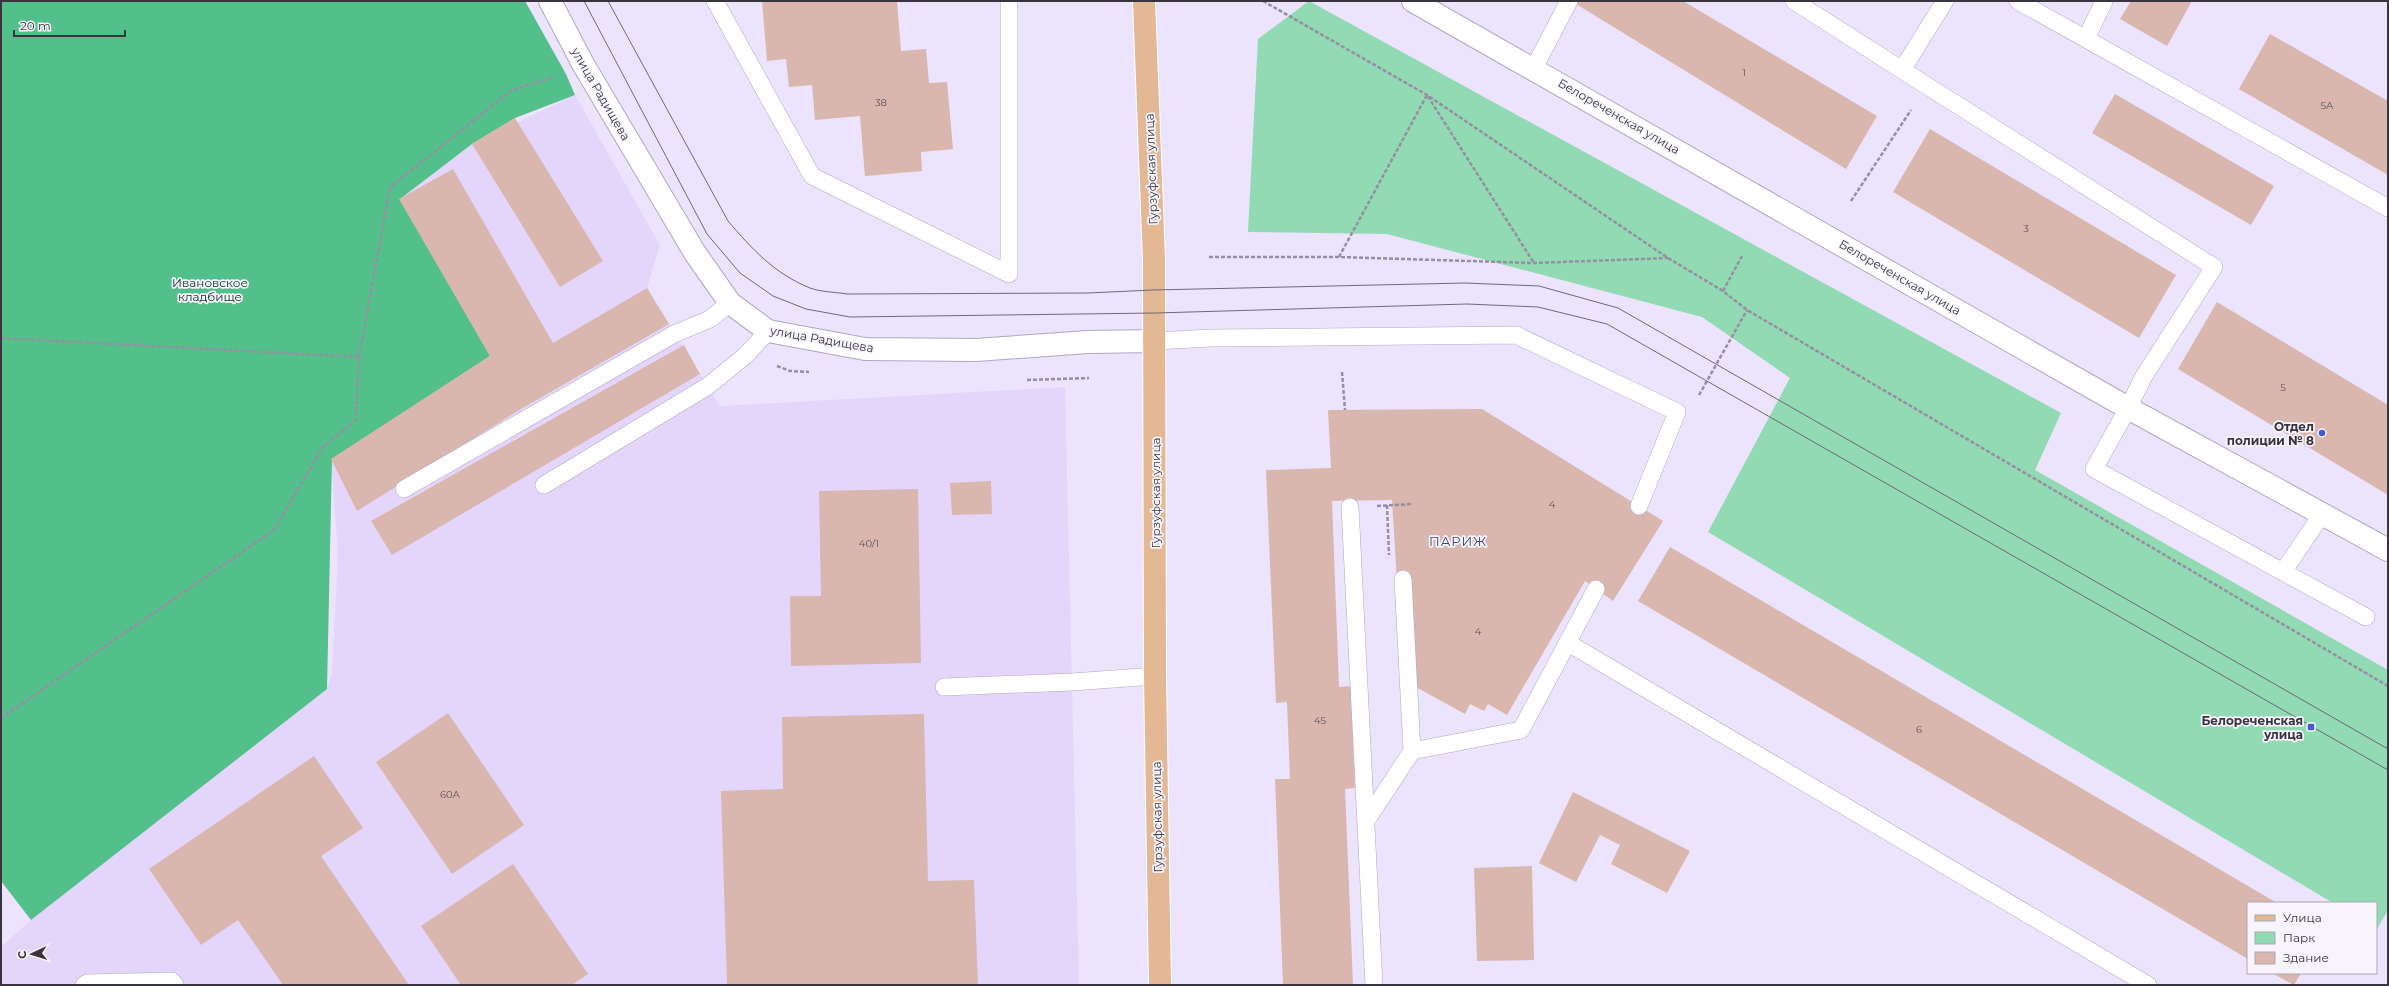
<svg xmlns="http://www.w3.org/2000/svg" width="2389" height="986" viewBox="0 0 2389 986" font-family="Montserrat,sans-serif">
<rect width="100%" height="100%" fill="#ece4fc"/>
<path fill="#e4d6fb" d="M575,95L660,245L647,288L720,406L1065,387L1079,985H1V947L31,920L327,689L332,673L338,554L331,459L399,199L472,144Z"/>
<path fill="#91dab3" d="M1309,1L2061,413L2035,470L2388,670V910L2377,929L2376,903H2333L1708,532L1790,378L1702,317L1387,234L1248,232L1258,39Z"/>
<path fill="#53c08c" d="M1,1H525L566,74L575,95L515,118L472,144L400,199L490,356L332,459L327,689L31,920L1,881Z"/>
<path fill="#d9b6ae" d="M762,1H897L901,51L926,49L929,83L947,82L953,149L921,152L922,171L865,176L860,116L815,120L812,85L789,87L786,59L767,61Z
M1571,1H1683L1877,116L1846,169Z
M2131,1H2192L2167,46L2120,19Z
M2270,34L2388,101V175L2239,89Z
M2115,94L2274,186L2251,225L2092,133Z
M515,118L603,261L560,287L472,144Z
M1930,129L2176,275L2139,338L1893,192Z
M453,169L553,343L647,288L669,324L521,409L357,511L331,459L490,356L399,199Z
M2217,302L2388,405V495L2178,369Z
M684,345L700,374L392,555L371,521Z
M1482,409L1663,521L1613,601L1585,581L1507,715L1488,704L1484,711L1470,704L1465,714L1403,680L1392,500L1332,501L1339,687L1351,686L1355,788L1345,789L1353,985H1283L1275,779H1290L1287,702L1276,703L1266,470L1331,468L1328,410Z
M991,481L992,514L952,515L950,483Z
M918,489L921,663L791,666L790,596H821L819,491Z
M1670,547L2277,903H2248V959L1638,601Z
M448,713L524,825L452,874L376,762Z
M924,714L928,881L974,880L978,985H727L721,791L783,789L782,717Z
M314,756L363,828L321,856L409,985H283L238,920L201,945L149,869Z
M1573,792L1690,851L1667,893L1611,864L1620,845L1600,835L1576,882L1539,863Z
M513,864L588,974L572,985H461L421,926Z
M1532,866L1534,960L1477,961L1474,868Z
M2272,973H2301L2294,985Z"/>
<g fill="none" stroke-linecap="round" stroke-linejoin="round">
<defs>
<path id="service" d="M715,1L812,176L1009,274V1
M1794,1L1902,70
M1945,1L1902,70L2214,267L2144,376L2128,408L2094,469L2366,617
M2018,1L2388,208
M2086,39L2104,1
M1534,68L1569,1
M1155,341L1211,338L1516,335L1677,412L1639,506
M544,485L708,386L746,355L768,331
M404,489L674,334L710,319L730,303
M1350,507L1374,985
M2283,572L2322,514
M1568,643L2148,985
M944,687L1072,682L1155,676
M1412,751L1521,730L1596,589
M1366,821L1412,751L1403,579
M84,985L87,983L172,981L175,985"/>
<path id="minor" d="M550,1L583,64L695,253L730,303L768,331L865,349L976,350L1088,342L1155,341
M1413,1L2128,408L2388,550"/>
<path id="primary" d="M1144,1L1154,260L1155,676L1160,985"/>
</defs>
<use href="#service" stroke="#b0a6c3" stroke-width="18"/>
<use href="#minor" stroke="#b0a6c3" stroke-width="24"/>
<use href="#primary" stroke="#fff" stroke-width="24"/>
<path stroke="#958fa1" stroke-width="2.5" stroke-dasharray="4 2" stroke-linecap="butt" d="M1263,1L1427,95L1668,258L1723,291L1747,310L2388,686
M1851,201L1911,110
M1209,257H1339L1534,263L1668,258
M1339,257L1427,95L1534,263
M1723,291L1742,256
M1,338L359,357
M777,366L790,371L809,372
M1342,372L1345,410
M1027,380L1089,378
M1699,395L1747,310
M1387,505L1389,555
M1377,506L1413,504
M1,718L274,530L323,447L356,420L359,357L390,187L512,90L555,77"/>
<use href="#service" stroke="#fff" stroke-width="17"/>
<use href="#minor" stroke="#fff" stroke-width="22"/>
<use href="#primary" stroke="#e2b895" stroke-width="22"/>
<path stroke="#6e6979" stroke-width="1" d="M584,1L707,234L740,273L773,296L806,309L850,317L1155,313L1467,304L1538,307L1607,324L2388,770
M608,1L728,221C752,249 775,274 810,288C821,292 835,292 847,294L1088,293L1153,290L1465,283L1539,286L1618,308L2388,749"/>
</g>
<g fill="#435bcf" stroke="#f7f4fb" stroke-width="1.5">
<circle cx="2322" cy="433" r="4"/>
<rect x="2307" y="723" width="8" height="8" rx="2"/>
</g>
<g text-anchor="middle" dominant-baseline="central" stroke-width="3.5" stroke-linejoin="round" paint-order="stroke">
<g font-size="10" fill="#60545c">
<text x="1744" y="72">1</text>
<text x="881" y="102">38</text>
<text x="2327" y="105">5А</text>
<text x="2026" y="228">3</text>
<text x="2283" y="387">5</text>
<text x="1552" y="504">4</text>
<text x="869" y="543">40/1</text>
<text x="1478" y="631">4</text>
<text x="1320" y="720">45</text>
<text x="1919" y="729">6</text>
<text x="450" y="794">60А</text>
</g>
<g font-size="12" fill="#383440" stroke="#f7f4fb">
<text transform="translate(601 94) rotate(60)">улица Радищева</text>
<text transform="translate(1619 116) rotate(30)">Белореченская улица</text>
<text transform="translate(1151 169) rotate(-92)">Гурзуфская улица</text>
<text transform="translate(1900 277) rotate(30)">Белореченская улица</text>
<text transform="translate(822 339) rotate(10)">улица Радищева</text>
<text transform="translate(1155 493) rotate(-90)">Гурзуфская улица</text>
<text transform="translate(1157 817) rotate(-91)">Гурзуфская улица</text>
</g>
<g font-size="12" fill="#02331f" stroke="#f7f4fb">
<text x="210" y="282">Ивановское<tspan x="210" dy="14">кладбище</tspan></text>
</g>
<g font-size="12" font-weight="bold" fill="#383440" stroke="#f7f4fb" text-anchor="end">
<text x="2314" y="426">Отдел<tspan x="2314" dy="14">полиции № 8</tspan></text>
<text x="2303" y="720">Белореченская<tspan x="2303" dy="14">улица</tspan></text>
</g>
<g font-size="13" letter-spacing="1" fill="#394984" stroke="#f7f4fb">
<text x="1458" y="541">ПАРИЖ</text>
</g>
</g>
<rect width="2389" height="986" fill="none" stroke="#383440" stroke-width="4"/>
<rect x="2247" y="902" width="130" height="72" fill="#f7f4fb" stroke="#aba7b0"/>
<rect x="2255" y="915" width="20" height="6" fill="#e2b895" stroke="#aba7b0"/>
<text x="2283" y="922" font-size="12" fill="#383440">Улица</text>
<rect x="2255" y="932" width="20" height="12" fill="#91dab3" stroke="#aba7b0"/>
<text x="2283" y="942" font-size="12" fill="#383440">Парк</text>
<rect x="2255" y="952" width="20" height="12" fill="#d9b6ae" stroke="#aba7b0"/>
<text x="2283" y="962" font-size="12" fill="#383440">Здание</text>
<g transform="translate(32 954) rotate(266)" stroke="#f7f4fb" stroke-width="3" paint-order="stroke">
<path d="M0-3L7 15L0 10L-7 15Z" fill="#383440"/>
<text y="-6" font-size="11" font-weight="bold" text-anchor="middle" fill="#383440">С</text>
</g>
<path d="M14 30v6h111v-6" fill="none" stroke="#383440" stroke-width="2"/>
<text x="20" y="30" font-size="12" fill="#383440" stroke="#f7f4fb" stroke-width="3" paint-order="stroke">20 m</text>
</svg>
